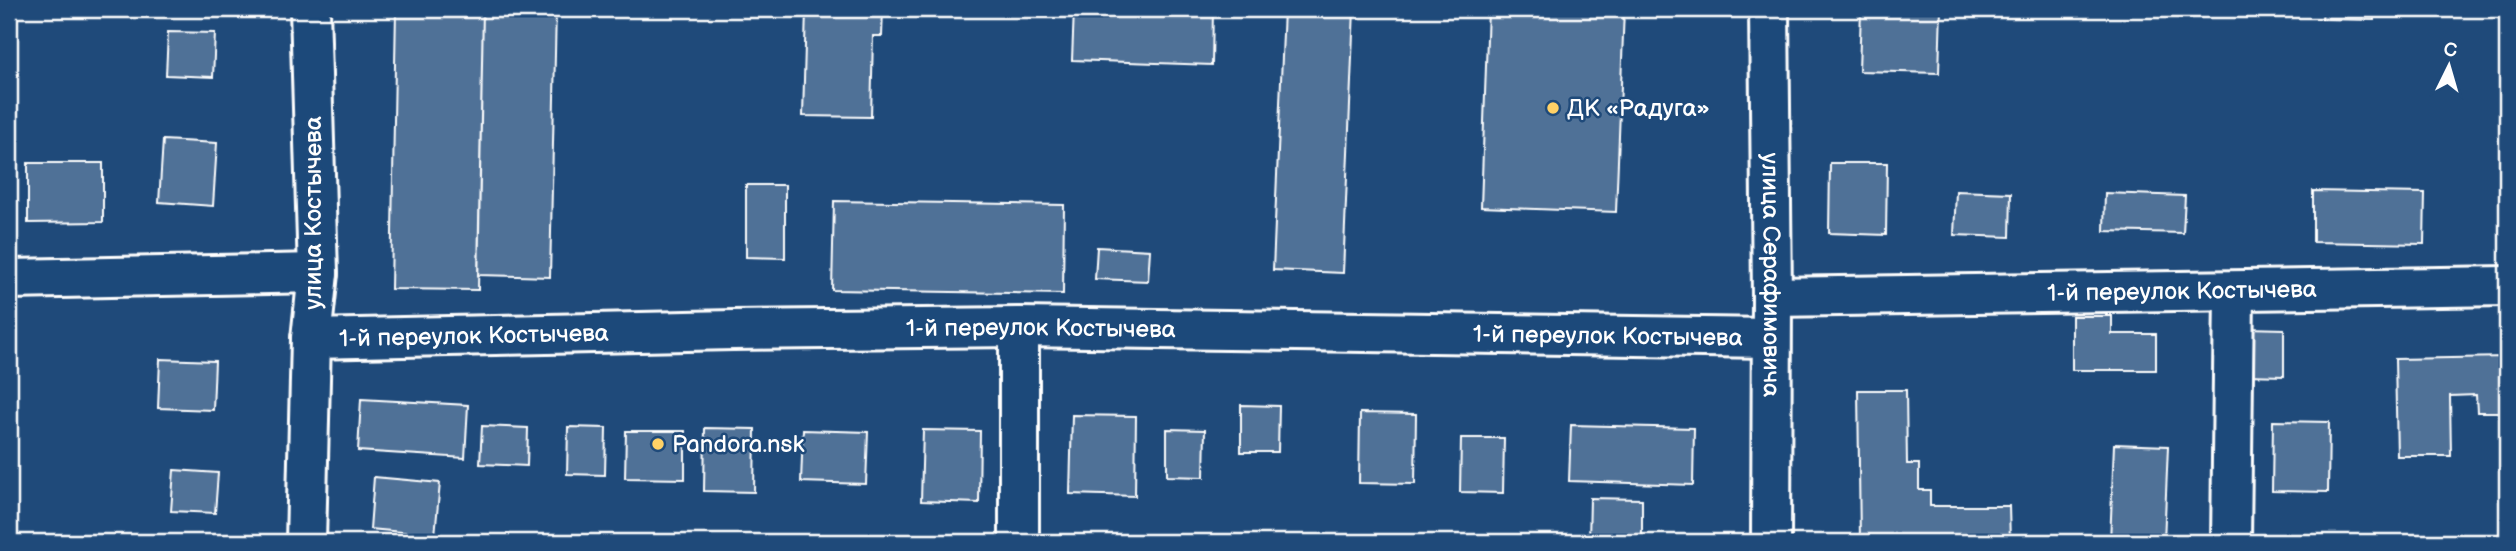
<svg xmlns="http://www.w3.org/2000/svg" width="2516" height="551" viewBox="0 0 2516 551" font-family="'Balsamiq Sans',sans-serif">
<rect width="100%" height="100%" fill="#1f4a7a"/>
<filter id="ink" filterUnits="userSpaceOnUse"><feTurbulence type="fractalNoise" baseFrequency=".0143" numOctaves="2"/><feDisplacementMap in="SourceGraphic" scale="14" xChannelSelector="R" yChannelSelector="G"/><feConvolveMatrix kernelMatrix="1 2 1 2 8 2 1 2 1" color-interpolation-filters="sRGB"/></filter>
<g filter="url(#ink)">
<path fill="#507197" stroke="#fff" stroke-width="2" d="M396,9H483L478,290L391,289Z
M483,9H556L550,277L478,275Z
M806,9H883L882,36H873L871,117L803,116Z
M1074,9H1213L1212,65L1072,60Z
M1284,9H1354L1343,273L1273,270Z
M1488,9H1624L1616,212L1481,207Z
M1861,9H1941L1939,73L1859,71Z
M2323,9H2374V20L2322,19Z
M168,32L215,33L213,77L166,75Z
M163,140L217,143L213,206L159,202Z
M28,163H103V222L28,223Z
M1830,163H1887L1886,235L1829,233Z
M746,185H785V258L746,257Z
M1956,191L2011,193L2010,237L1954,235Z
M2313,191L2425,193L2424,244L2313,242Z
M2105,193L2185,196L2183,233L2104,231Z
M834,201L1064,205L1063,294L832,290Z
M1097,247L1150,250L1148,281L1095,279Z
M2072,316H2112V334H2156V370H2072Z
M2247,328L2284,329V376L2246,375Z
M2507,357V412H2477L2476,395L2450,396L2451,456H2397L2395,359Z
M160,359L215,361L213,410L158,408Z
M1858,390H1906L1907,464H1919V490H1930V506H2009L2010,542H1860Z
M361,399L468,405L465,458L358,451Z
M1241,405L1279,406L1278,452H1241Z
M1360,413L1416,414L1415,484L1359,483Z
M1072,415L1136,416L1135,496L1070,494Z
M2273,421L2329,422L2328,492L2272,491Z
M1571,425L1694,428L1693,485L1569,481Z
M482,426L528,428L527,466L480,464Z
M568,427L606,428L605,475L567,474Z
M705,428L755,429L754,492L704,491Z
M1167,429L1205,430L1204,477L1167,476Z
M803,430L868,432L866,484L801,482Z
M923,430L980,431L979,503L921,501Z
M626,431H685V479L625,478Z
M1461,438H1504L1503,493L1460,492Z
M2114,444L2168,446L2164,542H2110Z
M174,470L218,473L215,513L171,511Z
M374,477L440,483L435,535L370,529Z
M1590,498L1642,499V542H1589Z"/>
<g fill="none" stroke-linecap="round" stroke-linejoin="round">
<defs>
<g id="street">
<path id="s1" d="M1769,9L1772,297L1771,542"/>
<path d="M9,279L318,273"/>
<path id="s2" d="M1772,297L2507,286"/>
<path id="s3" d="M311,339L733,330L1019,327L1771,338"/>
<path d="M306,542L311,339L318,273L310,9"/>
<path d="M1019,542V327"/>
<path d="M2231,542L2234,292"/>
</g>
</defs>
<use href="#street" stroke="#fff" stroke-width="44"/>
<use href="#street" stroke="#1f4a7a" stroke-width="38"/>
</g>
</g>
<g fill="#ffd166" stroke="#1f4a7a" stroke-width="2.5">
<circle cx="1553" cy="108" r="7"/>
<circle cx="658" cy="444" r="7"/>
</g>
<g text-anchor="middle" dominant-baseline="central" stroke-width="5" stroke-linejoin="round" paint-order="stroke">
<g font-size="24" fill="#fff" stroke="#1f4a7a" text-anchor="start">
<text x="1567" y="108">ДК «Радуга»</text>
<text x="672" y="444">Pandora.nsk</text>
</g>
<g font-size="24" fill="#fff" stroke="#1f4a7a">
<text transform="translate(313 213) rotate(-90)">улица Костычева</text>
<text stroke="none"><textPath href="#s1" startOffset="266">улица Серафимовича</textPath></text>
<text stroke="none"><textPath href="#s2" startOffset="410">1-й переулок Костычева</textPath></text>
<text stroke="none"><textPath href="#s3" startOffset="730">1-й переулок Костычева</textPath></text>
<text stroke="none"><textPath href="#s3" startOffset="163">1-й переулок Костычева</textPath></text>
<text stroke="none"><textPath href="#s3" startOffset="1297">1-й переулок Костычева</textPath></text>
</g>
</g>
<rect width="2516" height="551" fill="none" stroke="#1f4a7a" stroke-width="35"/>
<rect x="18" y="18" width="2481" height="516" fill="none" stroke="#fff" stroke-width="2.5" filter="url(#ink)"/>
<g transform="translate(2449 66) rotate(5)" stroke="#1f4a7a" stroke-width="5" paint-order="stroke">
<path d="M0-5L12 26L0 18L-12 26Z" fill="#ffffff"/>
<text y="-10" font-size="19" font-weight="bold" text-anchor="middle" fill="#ffffff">С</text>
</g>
</svg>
